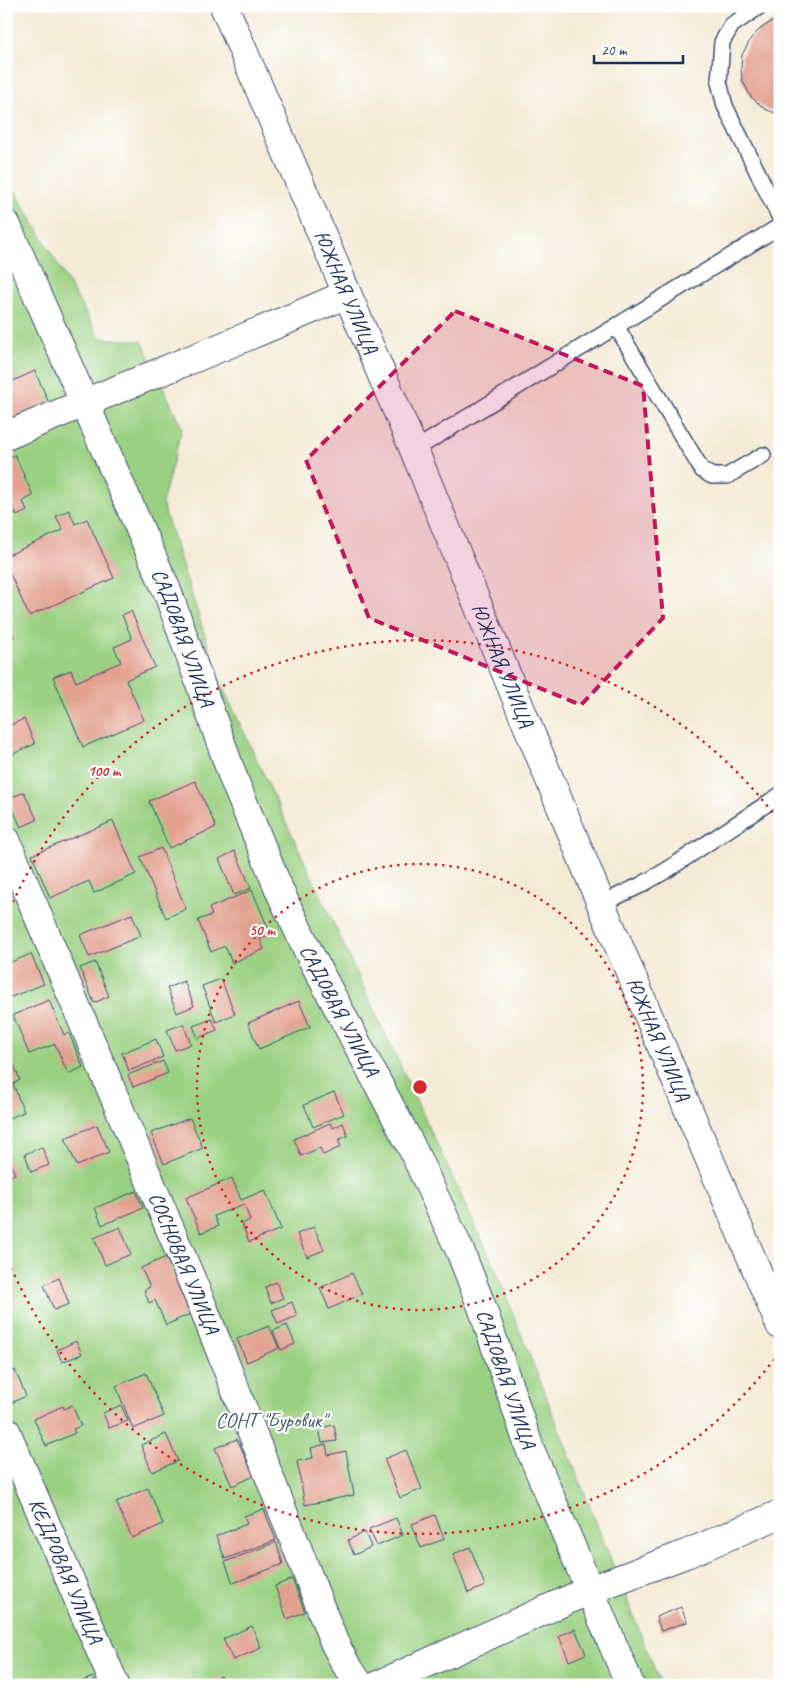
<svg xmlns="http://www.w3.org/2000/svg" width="786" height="1691" viewBox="0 0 786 1691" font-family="Caveat,sans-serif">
<rect width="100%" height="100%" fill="#fff"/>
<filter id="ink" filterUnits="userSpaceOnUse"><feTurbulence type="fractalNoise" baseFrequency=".02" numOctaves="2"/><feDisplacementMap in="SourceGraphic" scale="10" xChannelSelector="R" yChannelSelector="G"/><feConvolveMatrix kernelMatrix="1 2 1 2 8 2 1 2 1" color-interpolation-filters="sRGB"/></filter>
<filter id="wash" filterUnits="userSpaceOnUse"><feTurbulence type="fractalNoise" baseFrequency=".0096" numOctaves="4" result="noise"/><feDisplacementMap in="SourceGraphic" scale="20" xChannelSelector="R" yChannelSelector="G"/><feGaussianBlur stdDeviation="1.12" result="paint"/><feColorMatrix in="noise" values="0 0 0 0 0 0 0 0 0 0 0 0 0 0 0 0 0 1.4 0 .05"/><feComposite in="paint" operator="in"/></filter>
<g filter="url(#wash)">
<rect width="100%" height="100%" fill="#f4ebd6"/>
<path fill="#9ad081" stroke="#5a8070" d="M6,175L100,338L142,341L182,428L162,503L219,679L494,1266L661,1685H6Z"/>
<g id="blocks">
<path fill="#e2a18f" d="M780,19V115L765,109L751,97L742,80L741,67L742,55L751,38L760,29L771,22Z
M35,371L49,403L6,422V384Z
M15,455L33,496L23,501L27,511L17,516L12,505L6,508V460Z
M69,510L75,524L87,519L114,578L29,616L6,565V556L63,530L56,516Z
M131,611L155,667L126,680L144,720L83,747L53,677L71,670L76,682L121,662L114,647L132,639L122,615Z
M6,617L14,637L6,640Z
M24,719L35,744L6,757V727Z
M195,781L216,827L169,848L149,801Z
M24,792L37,820L21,827L8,799Z
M113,821L136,874L94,893L89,881L50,898L32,855Z
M161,848L186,909L166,918L140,857Z
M235,851L251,888L234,895L219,859Z
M252,890L271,935L260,939L264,949L232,963L225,946L211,952L198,920L212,915L209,908Z
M132,914L141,936L89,957L80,935Z
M31,954L44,984L6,999V964Z
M95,962L109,996L94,1003L80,968Z
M221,979L235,1014L216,1022L202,986Z
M184,981L194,1006L177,1013L167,988Z
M49,1000L64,1035L69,1033L83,1067L68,1074L55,1044L29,1054L13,1015Z
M299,1001L310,1027L259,1049L248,1023Z
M212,1019L217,1030L198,1038L193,1026Z
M183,1024L191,1044L175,1050L167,1030Z
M156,1039L163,1057L129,1071L122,1053Z
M163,1061L168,1073L133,1087L128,1075Z
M14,1065L20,1080L13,1084L24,1112L7,1119L6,1068Z
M334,1092L344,1114L313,1127L304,1105Z
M190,1118L203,1148L164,1164L151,1133Z
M330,1123L333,1128L343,1123L348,1136L338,1140L341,1147L323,1155L320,1148L301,1156L294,1139Z
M97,1125L109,1152L77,1166L65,1138Z
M42,1147L49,1165L31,1172L25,1154Z
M6,1154L15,1174L6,1178Z
M232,1178L241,1200L265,1190L281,1229L249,1242L242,1224L250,1220L244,1204L214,1216L218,1226L201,1233L186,1198Z
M136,1191L143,1208L102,1225L95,1208Z
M120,1227L131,1254L105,1265L94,1238Z
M314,1227L324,1250L307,1257L297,1234Z
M166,1257L190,1314L166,1325L155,1300L149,1303L144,1290L150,1287L141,1268Z
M352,1273L362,1294L329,1309L320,1288Z
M59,1278L69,1304L54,1310L44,1285Z
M276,1282L283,1298L271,1303L265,1287Z
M292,1302L297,1316L278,1324L272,1310Z
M287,1325L295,1344L281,1350L273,1331Z
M269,1326L279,1348L247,1362L237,1339Z
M76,1341L82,1354L62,1362L57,1350Z
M15,1370L26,1396L11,1403L6,1392V1374Z
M146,1373L164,1416L133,1429L116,1386Z
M72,1405L81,1426L73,1429L75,1433L46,1446L34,1419L63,1406L64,1409Z
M121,1405L128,1421L109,1428L103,1413Z
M334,1425L337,1441L322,1443L319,1428Z
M166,1434L178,1461L152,1472L141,1445Z
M237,1439L254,1476L232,1486L215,1448Z
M326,1444L328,1455L346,1451L354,1495L305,1505L297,1461L313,1458L311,1448Z
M406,1450L422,1489L400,1498L384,1459Z
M148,1488L163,1524L132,1538L116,1502Z
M264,1509L276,1540L225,1559L216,1536L247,1524L244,1516Z
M435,1515L444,1539L421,1548L412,1524Z
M396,1518L403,1535L377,1546L369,1529Z
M365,1532L371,1547L354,1555L348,1540Z
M276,1542L283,1564L233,1583L225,1562Z
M470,1547L485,1586L468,1593L453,1554Z
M292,1579L305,1612L287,1619L275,1586Z
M681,1607L687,1622L661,1631L656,1617Z
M252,1626L261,1648L233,1660L223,1639Z
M575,1629L586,1654L569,1661L559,1636Z
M221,1676L225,1685H201Z
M93,1677L96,1685H73Z
M519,1678L522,1685H502Z"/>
</g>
</g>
<g filter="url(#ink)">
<use href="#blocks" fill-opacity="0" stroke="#3c4b70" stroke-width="1"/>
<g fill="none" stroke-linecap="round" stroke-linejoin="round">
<defs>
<path id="service" d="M760,6L732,25L722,42L719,82L725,106L780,218
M616,326L702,470L712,476H727L763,455
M414,450L780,226
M601,904L641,885L667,870L780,795"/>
<g id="minor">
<path id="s1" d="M6,224L168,593L234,780L281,894L309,953L410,1144L461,1253L483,1310L530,1449L630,1685"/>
<path d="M6,436C119,387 234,344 347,294"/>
<path id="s2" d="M6,840L203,1307L334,1642L345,1663L360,1685"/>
<path id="s3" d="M6,1431L115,1685"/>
<path d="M378,1685L590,1590L686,1554L780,1514"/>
</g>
<g id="tertiary">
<path id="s4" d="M224,6L414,450L601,904L780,1325"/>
</g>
</defs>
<use href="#service" stroke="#3c4b70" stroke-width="18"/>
<use href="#minor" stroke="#3c4b70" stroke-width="30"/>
<use href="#tertiary" stroke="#3c4b70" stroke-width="30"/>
<use href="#service" stroke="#fff" stroke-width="15"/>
<use href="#minor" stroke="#fff" stroke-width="28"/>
<use href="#tertiary" stroke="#fff" stroke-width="28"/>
</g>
</g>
<path fill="#c2185b" fill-opacity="0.2" stroke="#c2185b" stroke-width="4" stroke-dasharray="10 6" stroke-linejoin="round" d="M455,311L643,386L663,618L581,705L369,618L306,460Z"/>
<g fill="none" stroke="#d62828" stroke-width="2.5" stroke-dasharray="2.5 5">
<circle cx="420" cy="1087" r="223"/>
<path d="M779 1353A447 447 0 0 1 7 1258M7 916A447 447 0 0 1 779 821"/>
</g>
<g text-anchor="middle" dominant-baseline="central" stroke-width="4.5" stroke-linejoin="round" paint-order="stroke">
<g font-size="21" fill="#1b2f5e" stroke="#fff">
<text stroke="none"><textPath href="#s4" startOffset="311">ЮЖНАЯ УЛИЦА</textPath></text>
<text stroke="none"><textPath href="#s1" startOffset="450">САДОВАЯ УЛИЦА</textPath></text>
<text stroke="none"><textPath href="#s4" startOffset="716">ЮЖНАЯ УЛИЦА</textPath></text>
<text stroke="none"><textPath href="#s1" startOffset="855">САДОВАЯ УЛИЦА</textPath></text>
<text stroke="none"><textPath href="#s4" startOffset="1121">ЮЖНАЯ УЛИЦА</textPath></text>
<text stroke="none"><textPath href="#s2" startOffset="459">СОСНОВАЯ УЛИЦА</textPath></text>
<text stroke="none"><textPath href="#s1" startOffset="1260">САДОВАЯ УЛИЦА</textPath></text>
<text stroke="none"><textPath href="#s3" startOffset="152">КЕДРОВАЯ УЛИЦА</textPath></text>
</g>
<g font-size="21" fill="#415f68" stroke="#fff">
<text x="271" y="1420">СОНТ "Буровик"</text>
</g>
</g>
<circle cx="420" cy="1087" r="8" fill="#d62828" stroke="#fff" stroke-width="2.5"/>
<g font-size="15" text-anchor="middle" font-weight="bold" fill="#d62828" stroke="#fff" stroke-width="4.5" stroke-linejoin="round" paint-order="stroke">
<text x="104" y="776">100 m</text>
<text x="262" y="935">50 m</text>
</g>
<rect width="786" height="1691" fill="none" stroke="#fff" stroke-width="25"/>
<path d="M594 55v8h89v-8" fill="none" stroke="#1b2f5e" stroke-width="2.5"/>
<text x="601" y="55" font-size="15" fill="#1b2f5e" stroke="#ffffff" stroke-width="4" paint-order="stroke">20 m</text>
</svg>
